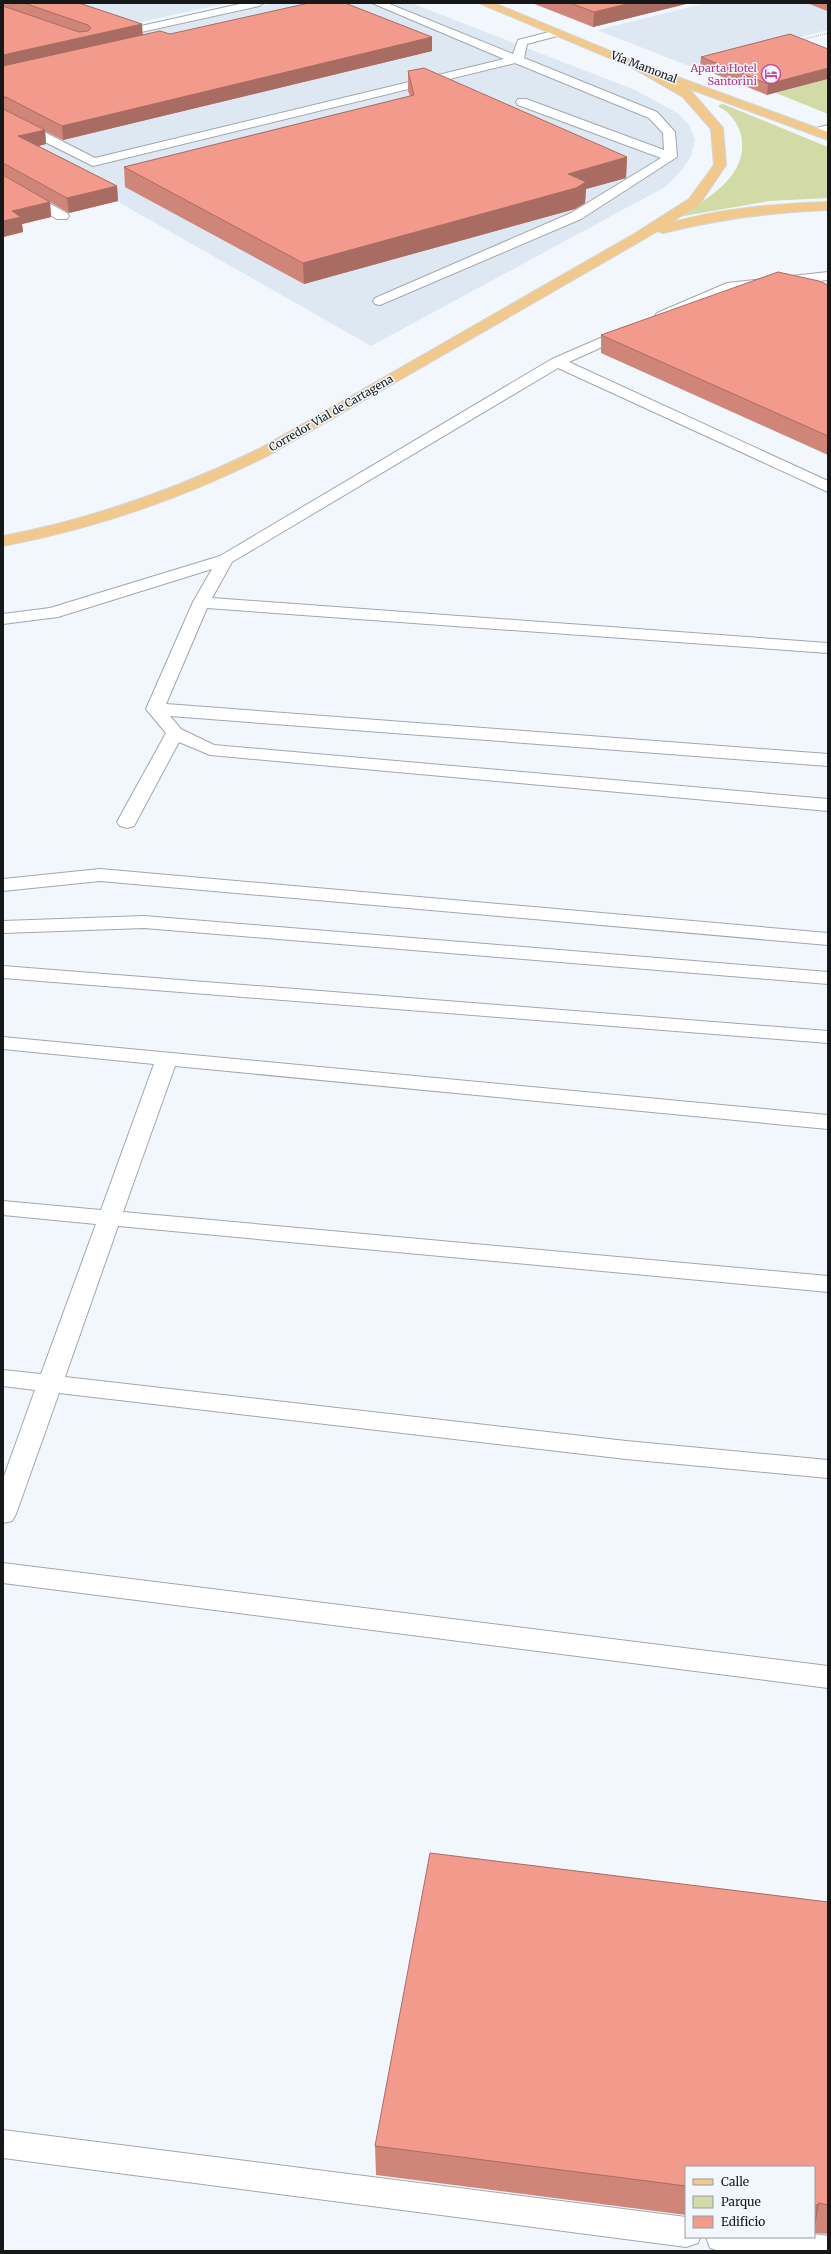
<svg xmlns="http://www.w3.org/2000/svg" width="831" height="2254" viewBox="0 0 831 2254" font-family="Merriweather,serif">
<rect width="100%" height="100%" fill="#f1f7fd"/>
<path fill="#dde8f3" d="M41,3H228L113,28Z
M274,3H411L635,90L679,114L689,125L695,140L691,156L681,171L665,187L371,346L106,195L3,142V64Z
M706,3H828V30L689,66L597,30Z"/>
<path fill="#d2daa5" d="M828,79V114L776,93Z
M723,104L828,147V198L769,201L678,217C707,199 750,176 741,135C738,123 730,112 719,107V105Z"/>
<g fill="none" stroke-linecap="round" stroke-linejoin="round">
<defs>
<path id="minor" d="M244,3H264L259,6L114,38L108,35L114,32Z
M372,3H387L513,54L518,40L557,30L561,31L563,33L561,35L527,44L524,58L657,112L675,132L677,157L581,219L380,305L375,304L373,301L375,298L571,213L661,158L518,105L516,102L518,99H526L664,150L663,133L649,118L515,63L93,166L3,121V112L7,113L95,158L504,59Z
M828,125V133L817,136L811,132L813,129Z
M3,178L67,213L69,216L67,219H57L3,187Z
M828,272V280L730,291L667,319H657L655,316L657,313L727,283Z
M628,326L635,330L633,333L569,362L828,481V492L558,368L232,562L212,598L828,643V653L207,608L166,704L828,754V766L170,716L181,729L214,745L828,799V811L210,755L179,742L134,826L127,828L120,826L117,822L166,733L146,709L193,602L212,569L58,617L3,624V614L50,608L220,556L552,359Z
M100,869L828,933V945L100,881L3,891V879Z
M144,916L828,972V984L144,928L3,933V921Z
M3,966L828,1031V1043L3,978Z
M3,1037L828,1115V1129L175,1066L123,1212L828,1276V1292L118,1226L65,1377L626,1441L828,1460V1478L626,1459L59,1393L16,1514L12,1521L3,1523V1479L35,1390L3,1386V1370L41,1374L96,1224L3,1215V1201L101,1210L154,1064L3,1049Z
M3,1563L828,1666V1688L3,1583Z
M3,2130L686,2217V2237H700L698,2243L686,2247L3,2158Z
M814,2234L828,2236V2251H719L710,2248L706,2237H814Z"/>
<path id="major" d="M479,3H494L639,63L828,132V140L682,86L691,91L723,128L726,165L699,205L670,223C722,208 775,204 828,202V210C770,212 719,219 663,233L658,231L269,455C184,498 97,528 3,546V536C93,519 177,489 259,449L634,234L689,199L714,165L711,129L683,97L631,67Z"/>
</defs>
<use href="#minor" stroke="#a1a7ac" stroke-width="2"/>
<use href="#major" stroke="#d5d5d6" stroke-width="2"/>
<path stroke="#8f9397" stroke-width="1.5" stroke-dasharray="0.5 1.5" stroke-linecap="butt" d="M801,40L828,33"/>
<use href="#minor" fill="#fff" fill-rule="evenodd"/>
<use href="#major" fill="#f1c98c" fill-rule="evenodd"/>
</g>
<path fill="#d08579" d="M3,3H79L143,35L170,34L432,37V51L63,140L45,131L46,144L38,146L117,186L118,201L69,213L50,202L51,217L22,224L23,232L3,237Z
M532,3H690L593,27Z
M807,3H828V10L827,11Z
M828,49L767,95L700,68L701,57Z
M408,71L627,157L626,178L586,189L585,203L575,209L304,284L125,187L124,167L410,96L408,91Z
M828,285V455L601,353V335Z
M828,1902V2234L814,2233V2167H686V2215L376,2175L375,2146Z"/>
<path fill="#a96c63" d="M631,3H690L593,27L594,12Z
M142,24L143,38L3,69V55Z
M432,37V51L63,140L62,126Z
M828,68V79L767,95L768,84Z
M45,130L46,144L19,151L18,136Z
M627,157L626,178L586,189L585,203L575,209L304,284L303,263L568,174Z
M117,186L118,201L69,213L67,198Z
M50,202L51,217L22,224L23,232L3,237V221L12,211Z
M819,2203L814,2233V2225L817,2205Z"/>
<path fill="#f29b8d" stroke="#a96c63" d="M24,3H79L142,24L3,55V6L79,32L88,31L91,28L88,25Z
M309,3H345L432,37L62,126L6,97H3V66L160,31L170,34Z
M570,3H631L594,12Z
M790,34L828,49V68L768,84L701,57Z
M424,68L627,157L568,174L586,182L576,188L303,263L124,167L414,95L408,71Z
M3,109L45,130L18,136L117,186L67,198L3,163Z
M3,175L50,202L12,211L21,217L3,221Z
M778,272L819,281L828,285V436L601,335Z
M430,1853L828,1902V2205L819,2203L817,2205H814V2167H686V2186L375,2146Z"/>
<defs>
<symbol id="hotel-ring" viewBox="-11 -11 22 22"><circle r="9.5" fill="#f1f7fd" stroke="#d1479c" stroke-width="1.5"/><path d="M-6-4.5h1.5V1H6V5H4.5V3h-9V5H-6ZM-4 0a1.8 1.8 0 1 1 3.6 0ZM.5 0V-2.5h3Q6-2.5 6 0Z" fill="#d1479c"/></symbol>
</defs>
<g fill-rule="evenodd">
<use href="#hotel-ring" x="760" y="63" width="22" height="22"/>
</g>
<g text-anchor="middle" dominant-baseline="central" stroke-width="3" stroke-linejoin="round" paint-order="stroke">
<g font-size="11" fill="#151719" stroke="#f1f7fd">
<text transform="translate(644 67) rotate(21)">Vía Mamonal</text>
<text transform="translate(331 413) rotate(-30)">Corredor Vial de Cartagena</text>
</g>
<g font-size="11" fill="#b23c85" stroke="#f1f7fd" text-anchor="end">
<text x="757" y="68">Aparta Hotel<tspan x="757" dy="13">Santorini</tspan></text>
</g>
</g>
<rect width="831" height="2254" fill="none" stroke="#151719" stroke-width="8"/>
<rect x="685" y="2166" width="130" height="72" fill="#f1f7fd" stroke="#999da2"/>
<rect x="693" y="2179" width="20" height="6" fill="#f1c98c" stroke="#999da2"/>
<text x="721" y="2186" font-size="12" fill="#151719">Calle</text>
<rect x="693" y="2196" width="20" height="12" fill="#d2daa5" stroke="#999da2"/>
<text x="721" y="2206" font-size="12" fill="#151719">Parque</text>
<rect x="693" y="2216" width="20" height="12" fill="#f29b8d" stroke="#999da2"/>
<text x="721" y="2226" font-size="12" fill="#151719">Edificio</text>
</svg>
